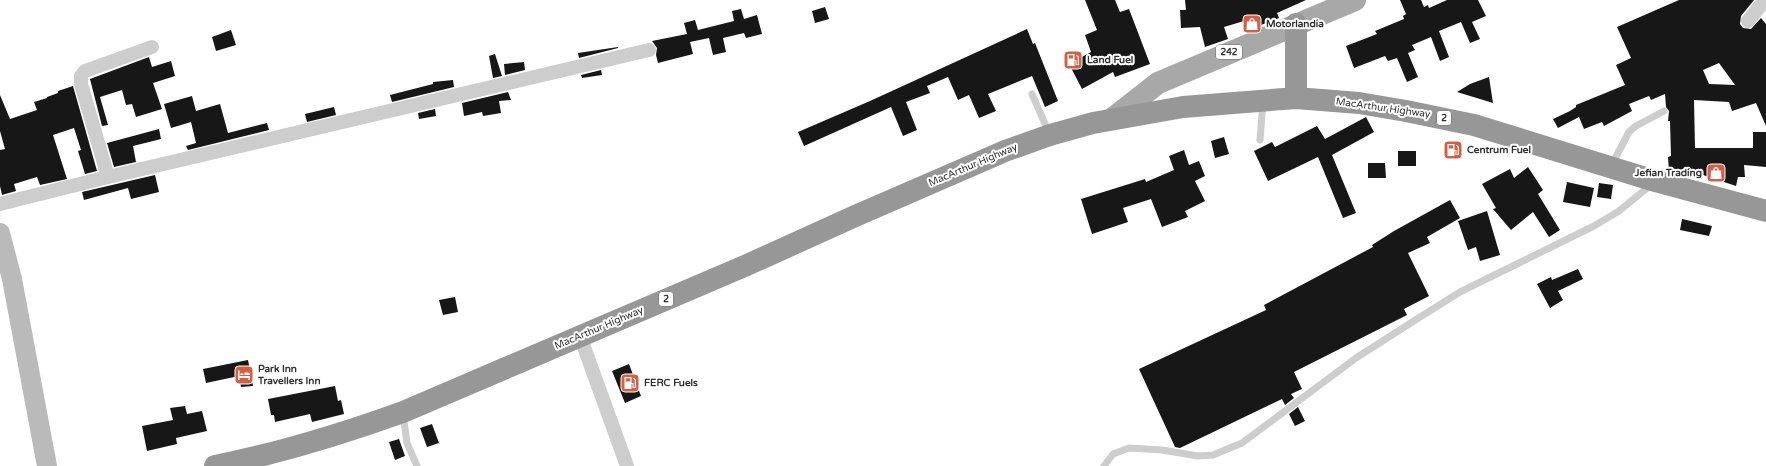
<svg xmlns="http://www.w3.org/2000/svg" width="1766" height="466" viewBox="0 0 1766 466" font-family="'Varela Round',sans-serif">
<rect width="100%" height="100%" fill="#fff"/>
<path fill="#171717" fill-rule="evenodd" d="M1085,0H1115L1120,12L1129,9L1150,64L1115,77L1113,72L1082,89L1069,64L1091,52L1085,35L1097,30Z
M1185,0H1306L1277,13L1279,18L1248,30L1244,21L1224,27L1228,39L1205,47L1200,27L1181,28L1180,10H1186Z
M1400,0H1421L1424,7L1428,5L1429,8L1447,0H1478L1486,16L1472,22L1480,39L1470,43L1461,22L1439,31L1449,57L1440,61L1431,37L1412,45L1415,50L1408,53L1418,77L1407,82L1397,58L1388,61L1385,56L1354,68L1346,46L1377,34L1375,31L1404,19L1403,16L1406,14Z
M1679,0H1754L1741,16L1740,24L1743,28L1751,29L1761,18L1766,24V126L1756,103L1732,111L1729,102L1694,100L1695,148H1753V132H1766V167L1744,165L1745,177H1738L1736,186L1685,169L1686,176L1669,172L1668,157L1671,156L1670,121H1668L1669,111L1666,107L1665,94L1651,100L1649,96L1629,104L1632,111L1604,126L1602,122L1584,129L1579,117L1558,128L1553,119L1570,111L1576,107V105L1625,85L1616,65L1631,58L1617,27ZM1719,63L1735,85L1709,84L1703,70Z
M825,7L829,19L815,23L812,11Z
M741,9L744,19L757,15L762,34L746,38L744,33L723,38L726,52L713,55L709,38L690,42L693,54L658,63L656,55L657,48L652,41L687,34L684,23L695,20L698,30L734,21L732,11Z
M1027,29L1033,44L1035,43L1058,101L1045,107L1032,76L988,94L996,111L979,118L969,95L958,100L948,77L927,86L930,93L906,102L917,130L903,136L891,107L804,146L798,132L870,101Z
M231,30L236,45L216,51L212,37Z
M618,47V48L579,58L578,53Z
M495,54L502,76L493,78L489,56Z
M149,57L152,67L171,61L175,76L153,83L162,109L136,117L132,104L126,105L122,90L100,97L108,125L102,126L90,79Z
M524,62L525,70L505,75L504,64Z
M601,70L602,75L582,78L581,75Z
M1489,77L1493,103L1457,92L1470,84Z
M453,80L454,87L392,102L390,95L433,84V82Z
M73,86L97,171L85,174L78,151L81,150L74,128L53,135L67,179L40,185L37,177L14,184L16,191L2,195L0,186V150L5,149L0,131V95L10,119L37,110L34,102L47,98V97L58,93V91Z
M508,92L511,100L499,101L501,113L483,116L482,112L464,116L462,103Z
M192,96L196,111L220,104L228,133L267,123L269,130L188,150L186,146L196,143L191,122L171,128L164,104Z
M334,107L336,115L307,122L305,114Z
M435,109L436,116L419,119L418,113Z
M1366,117L1374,132L1332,155L1356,213L1343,218L1318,157L1268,181L1254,151L1272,142L1275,147L1317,126L1325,139Z
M159,129L161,139L133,146L136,162L114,167L107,143Z
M1224,137L1229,154L1215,158L1211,141Z
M1184,150L1189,165L1199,161L1205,176L1195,181L1205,201L1185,211L1188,217L1162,227L1151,199L1123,208L1128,222L1092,234L1081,199L1145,179L1146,182L1174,170L1169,156Z
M1398,151H1416V166H1398Z
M1368,163H1385L1386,178H1368Z
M1528,167L1543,190L1538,194L1560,230L1549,237L1533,212L1511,230L1493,209L1496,208L1482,184L1510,169L1514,178Z
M155,175L159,192L131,199L128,188L84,200L82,192Z
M1567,182L1594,188L1590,207L1563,202Z
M1599,183L1613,185L1611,199L1597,197Z
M1450,200L1460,218L1427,237L1430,243L1408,253L1429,296L1404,309L1407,315L1294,372L1302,389L1291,394L1294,398L1285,405L1282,399L1180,448L1175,447L1139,369L1266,310L1264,305L1373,247L1372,245L1394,231Z
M1487,211L1500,255L1480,261L1476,247L1468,250L1458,221Z
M1682,219L1712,226L1709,236L1680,230Z
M1578,269L1583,279L1558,291L1563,300L1550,308L1537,284L1551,277L1552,280Z
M455,297L458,312L443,315L439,300Z
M248,360L253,386L241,387L239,376L206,383L203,369Z
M629,364L641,396L625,403L612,371Z
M335,386L338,401L341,400L344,414L312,422L310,414L275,422L274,415H271L268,399Z
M185,406L187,414L202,411L207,431L176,438L177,444L147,451L142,426L173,420L170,408Z
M1298,407L1305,421L1295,426L1289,414Z
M432,424L439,443L427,447L420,428Z
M399,439L405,456L395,460L389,442Z"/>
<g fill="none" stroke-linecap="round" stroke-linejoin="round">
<path stroke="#cdcdcd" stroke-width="7" d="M1032,94L1049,133
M1260,140L1263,102
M1611,166L1629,132L1636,126L1664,111
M403,414L407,443L417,466
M1104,466L1113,454L1129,448L1162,450L1198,456L1213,455L1242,443L1356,358L1417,319L1460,292L1594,226L1619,211L1652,184"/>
<path stroke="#cdcdcd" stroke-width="14" d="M1748,21L1765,0
M108,177L81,84V76L85,71L152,47
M0,204L108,177L649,50
M580,336L627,466"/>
<path stroke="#bababa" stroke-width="20" d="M0,233L12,279L47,466"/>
<path stroke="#a8a8a8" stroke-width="22" d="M1112,119L1158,83L1355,0"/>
<path stroke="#979797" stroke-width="22" d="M1296,98V24
M215,466C280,453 342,434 403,412L747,265L853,217L1005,151L1050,135L1093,123L1183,107L1296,98L1359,103L1406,111L1474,125L1655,181L1766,211"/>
</g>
<defs>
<symbol id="shop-square" viewBox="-11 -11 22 22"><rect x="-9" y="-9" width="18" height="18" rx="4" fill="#d36046" stroke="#fff"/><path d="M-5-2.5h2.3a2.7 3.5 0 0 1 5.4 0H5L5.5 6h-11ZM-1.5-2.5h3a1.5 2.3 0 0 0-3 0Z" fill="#fff"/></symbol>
<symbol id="fuel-square" viewBox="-11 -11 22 22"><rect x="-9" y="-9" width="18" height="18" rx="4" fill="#d36046" stroke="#fff"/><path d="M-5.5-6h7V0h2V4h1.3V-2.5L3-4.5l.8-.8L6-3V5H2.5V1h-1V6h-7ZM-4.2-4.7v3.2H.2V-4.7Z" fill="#fff"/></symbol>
<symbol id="hotel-square" viewBox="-11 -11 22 22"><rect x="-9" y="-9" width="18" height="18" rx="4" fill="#d36046" stroke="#fff"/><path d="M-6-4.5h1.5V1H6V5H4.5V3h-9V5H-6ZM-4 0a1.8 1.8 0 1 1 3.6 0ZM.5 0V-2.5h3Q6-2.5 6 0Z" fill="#fff"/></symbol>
</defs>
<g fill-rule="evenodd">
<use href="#shop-square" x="1241" y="13" width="22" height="22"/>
<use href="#fuel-square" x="1062" y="49" width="22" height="22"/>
<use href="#fuel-square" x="1442" y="139" width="22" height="22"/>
<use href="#shop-square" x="1705" y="162" width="22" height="22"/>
<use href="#hotel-square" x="233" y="364" width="22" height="22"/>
<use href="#fuel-square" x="619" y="372" width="22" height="22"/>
</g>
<g text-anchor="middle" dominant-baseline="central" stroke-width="4" stroke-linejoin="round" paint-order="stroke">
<g fill="#fff" stroke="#6e6e6e" stroke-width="1">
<rect x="1216" y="45" width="26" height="14" rx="3"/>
<rect x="1437" y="111" width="14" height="14" rx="3"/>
<rect x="659" y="292" width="14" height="14" rx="3"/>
</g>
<g font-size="9" font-weight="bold" fill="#303030">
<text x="1229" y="52">242</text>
<text x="1444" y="118">2</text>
<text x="666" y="299">2</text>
</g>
<g font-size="10" font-weight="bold" fill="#303030" stroke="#fff" text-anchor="start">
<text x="1266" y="24">Motorlandia</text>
<text x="1087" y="60">Land Fuel</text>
<text x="1467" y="150">Centrum Fuel</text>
<text x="1702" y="173" text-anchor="end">Jefian Trading</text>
<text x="258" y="369">Park Inn<tspan x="258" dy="12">Travellers Inn</tspan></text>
<text x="644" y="383">FERC Fuels</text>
</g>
<g font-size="10" fill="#303030" stroke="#fff">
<text transform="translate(1383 108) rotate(8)">MacArthur Highway</text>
<text transform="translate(973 165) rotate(-23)">MacArthur Highway</text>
<text transform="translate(599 328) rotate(-23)">MacArthur Highway</text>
</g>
</g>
</svg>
